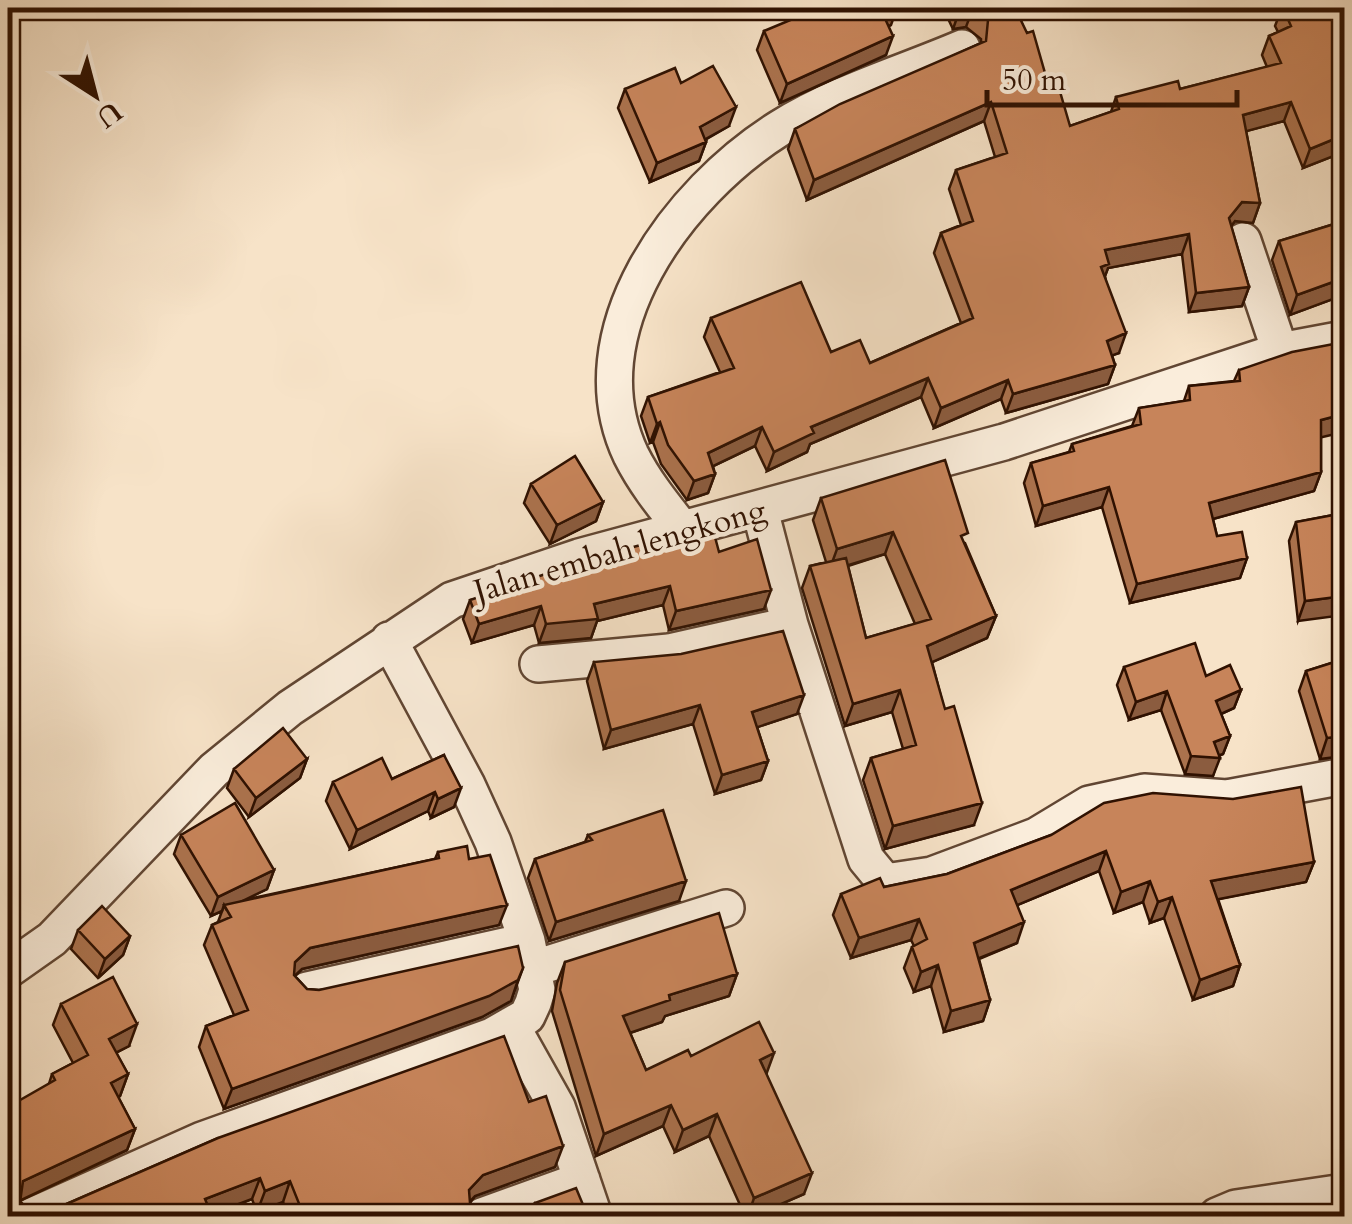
<svg xmlns="http://www.w3.org/2000/svg" width="1352" height="1224" viewBox="0 0 1352 1224" font-family="Cardo,serif">
<rect width="100%" height="100%" fill="#f7e3c8"/>
<filter id="stains"><feTurbulence type="fractalNoise" baseFrequency=".002" numOctaves="4"/><feColorMatrix values="0 0 0 0 .2 0 0 0 0 .09 0 0 0 0 .02 0 0 0 .5 -.17"/></filter>
<radialGradient id="worn" r=".72"><stop offset=".6" stop-color="#630" stop-opacity="0"/><stop offset="1" stop-color="#630" stop-opacity=".3"/></radialGradient>
<g fill="none" stroke-linecap="round" stroke-linejoin="round">
<defs>
<path id="minor" d="M1243,241L1280,351
M760,510L790,625L866,859L885,882L932,875L1036,836L1089,804L1144,792L1227,798L1344,776
M683,530C664,506 645,483 631,455C573,332 678,192 780,128C836,93 901,74 962,48
M538,664L669,652L790,625
M532,969L726,908
M8,970L52,939L214,770L290,708L452,600L579,557L1004,442L1280,351L1344,339
M307,990L527,941
M511,1025L557,1107L594,1216
M32,1216L202,1140L492,1036L527,1016L533,1003L537,990L527,941L493,842L467,785L389,640
M482,1216L582,1180
M1217,1216L1236,1208L1344,1192"/>
</defs>
<use href="#minor" stroke="#614633" stroke-width="40"/>
<use href="#minor" stroke="#faeddb" stroke-width="35"/>
</g>
<path fill="#ab724d" stroke="#2f1101" stroke-width="2.5" fill-rule="evenodd" d="M943,8H1015L1047,80L1070,126L1111,112L1116,97L1180,89L1267,67L1262,55L1269,36L1278,32L1275,26L1282,8H1328L1338,31L1344,27V152L1303,168L1284,121L1246,131L1260,203L1253,223L1235,221L1231,226L1249,287L1242,306L1189,312L1182,254L1108,268L1105,276L1119,353L1112,355L1115,365L1108,384L1006,413L1001,399L934,428L921,397L810,444L807,452L767,471L755,446L713,466L715,474L708,493L687,500L661,464L653,442L650,443L641,416L648,397L720,372L704,337L711,318L870,363L961,323L934,253L941,233L961,225L949,189L956,170L995,157L984,121L807,200L788,149L795,129L981,43V39L966,27L953,29Z
M891,25L888,26L886,55L780,103L757,50L764,31Z
M681,83L729,126L705,140L706,142L699,161L650,182L618,108L625,89Z
M1344,221V295L1290,315L1272,260L1279,241Z
M1239,370L1321,438V472L1314,491L1213,519L1217,536L1247,558L1240,578L1130,603L1102,507L1036,526L1024,483L1031,463L1069,452L1072,444L1132,426L1139,408L1184,401L1189,386L1234,381Z
M531,484L603,502L596,521L550,544L524,503Z
M821,498L965,543L996,616L987,638L932,662L974,825L885,849L863,780L871,758L903,749L892,712L845,726L802,588L810,566L826,562L813,520ZM885,554L915,624L866,638L848,566Z
M1344,513L1298,621L1289,541L1296,522Z
M719,552L764,609L669,630L663,605L597,621L591,638L539,643L534,625L472,643L463,619L470,600Z
M1344,659V756L1320,759L1299,691L1306,671Z
M594,662L797,714L757,727L768,761L761,780L715,794L693,724L604,749L587,681Z
M1124,667L1206,676L1241,690L1234,708L1221,714L1230,736L1223,754L1219,756L1213,776L1185,774L1161,710L1129,720L1117,685Z
M444,755L454,807L431,818L428,811L350,849L326,801L333,782L392,779Z
M307,759L300,778L249,817L227,788L234,769Z
M181,835L274,870L267,889L244,900L435,859L438,852L469,859L499,925L302,969L295,976L307,989L319,990L523,968L511,1001L482,1017L224,1109L199,1047L206,1026L234,1015L204,945L212,925L218,922L222,911L211,916L174,854Z
M588,835L679,901L549,941L528,878L535,859L585,842Z
M1051,835L1314,862L1306,882L1218,899L1240,965L1233,986L1193,1000L1164,918L1150,923L1143,902L1114,913L1099,871L1017,905V943L979,959L990,1000L983,1021L944,1032L931,986L914,992L904,968L912,947L914,946L911,940L851,958L833,915L841,894L884,887L947,874Z
M78,930L130,936L123,955L98,978L71,949Z
M565,962L737,974L729,996L665,1016L662,1022L630,1033L646,1070L691,1056L766,1073L804,1194L754,1216H745L709,1136L675,1152L663,1126L596,1156L552,1011L557,983Z
M61,1004L129,1046L116,1053L128,1074L120,1096L118,1097L135,1129L127,1150L20,1200V1202L39,1216L218,1138L555,1167L475,1196L470,1203L484,1216H288L283,1202L257,1212L252,1199L211,1215L8,1216L52,1074L73,1063L53,1025Z
M535,1203L586,1212L600,1216H530Z"/>
<path fill="#8b5c3f" stroke="#2f1101" stroke-width="2.5" d="M894,8H897L891,25L875,32L882,12Z
M973,8L966,27L953,29L960,9Z
M893,36L886,55L780,103L787,84Z
M991,102L984,121L807,200L814,180Z
M1291,102L1284,121L1236,134L1243,115Z
M736,107L729,126L693,146L700,127Z
M1344,135V152L1303,168L1310,149Z
M706,142L699,161L650,182L657,163Z
M1242,202L1260,203L1253,223L1235,221L1222,238L1229,218Z
M1189,234L1182,254L1108,268L1102,284L1094,286L1105,250Z
M1344,278V295L1290,315L1297,295Z
M1249,287L1242,306L1189,312L1196,293Z
M1126,333L1119,353L1100,360L1107,341Z
M1115,365L1108,384L1006,413L1013,394Z
M928,378L921,397L810,444L807,452L767,471L774,452L811,427Z
M1008,380L1001,399L934,428L941,408Z
M1344,414V432L1314,439L1321,420Z
M660,422L653,442L650,443L657,424Z
M762,427L755,446L701,472L708,453Z
M1321,472L1314,491L1202,522L1209,503Z
M715,474L708,493L687,500L694,481Z
M1109,487L1102,507L1036,526L1043,506Z
M603,502L596,521L550,544L557,525Z
M893,532L885,554L829,571L837,549Z
M1247,558L1240,578L1130,603L1137,584Z
M670,586L663,605L597,621L591,638L539,643L546,624L594,604Z
M771,590L764,609L669,630L676,611Z
M1344,596V615L1298,621L1305,601Z
M541,606L534,625L472,643L479,624Z
M996,616L987,638L919,668L927,646Z
M900,690L892,712L845,726L853,704Z
M1241,690L1234,708L1210,719L1216,701Z
M1167,691L1161,710L1129,720L1136,702Z
M804,695L797,714L746,731L752,712Z
M700,705L693,724L604,749L611,730Z
M1230,736L1223,754L1214,757L1220,758L1213,776L1185,774L1191,756L1214,742Z
M1344,736V756L1320,759L1327,738Z
M307,759L300,778L249,817L256,798Z
M768,761L761,780L715,794L722,775Z
M461,788L454,807L431,818L438,799Z
M435,792L428,811L350,849L357,830Z
M982,803L974,825L885,849L893,826Z
M1106,851L1099,871L1003,911L1011,890Z
M1314,862L1306,882L1204,902L1211,881Z
M274,870L267,889L226,909L224,905L222,911L211,916L218,897Z
M686,881L679,901L549,941L556,922Z
M1150,881L1143,902L1114,913L1121,892Z
M1172,897L1164,918L1150,923L1158,902Z
M507,905L499,925L302,969L287,983L295,962L310,948Z
M919,919L911,940L851,958L859,938Z
M1024,922L1017,943L967,963L974,943Z
M130,936L123,955L98,978L105,959Z
M938,965L931,986L914,992L921,972Z
M1240,965L1233,986L1193,1000L1200,980Z
M737,974L729,996L665,1016L662,1022L615,1038L623,1016L669,995Z
M518,980L511,1001L482,1017L224,1109L232,1089Z
M990,1000L983,1021L944,1032L951,1011Z
M137,1024L129,1046L101,1060L109,1039Z
M774,1053L766,1075L760,1060Z
M128,1074L120,1096L103,1104L111,1083Z
M671,1105L663,1126L596,1156L604,1134Z
M717,1114L709,1136L675,1152L683,1130Z
M135,1129L127,1150L15,1203L23,1181Z
M563,1146L555,1167L475,1196L461,1211L469,1190L483,1175Z
M812,1173L804,1194L754,1216H748L754,1198Z
M260,1178L252,1199L207,1216L205,1199Z
M290,1181L283,1202L257,1212L265,1191Z"/>
<path fill="#c7845a" stroke="#2f1101" stroke-width="2.5" d="M819,8H894L882,12L893,36L787,84L764,31Z
M959,8H1015L1027,33L1033,31L1047,80L1056,78L1070,126L1119,109L1116,97L1178,81L1180,89L1281,63L1269,36L1291,26L1283,8H1328L1338,31L1344,27V135L1310,149L1291,102L1243,115L1260,203L1242,202L1229,218L1249,287L1196,293L1189,234L1105,250L1109,264L1101,267L1126,333L1107,341L1115,365L1013,394L1008,380L941,408L928,378L811,427L814,433L774,452L762,427L708,453L715,474L694,481L668,445L660,422L657,424L648,397L734,368L711,318L801,282L831,352L860,340L870,363L973,318L941,233L973,221L956,170L1007,153L991,102L814,180L795,129L840,104L986,41L988,20L973,8L960,9Z
M713,66L736,107L700,127L706,142L657,163L625,89L675,68L681,83Z
M1344,221V278L1297,295L1279,241Z
M1344,342V414L1321,420V472L1209,503L1217,536L1242,532L1247,558L1137,584L1109,487L1043,506L1031,463L1074,451L1072,444L1141,424L1139,408L1190,400L1189,386L1240,381L1239,370L1292,352Z
M575,456L603,502L557,525L531,484Z
M945,460L968,533L961,536L996,616L927,646L945,709L954,706L982,803L893,826L871,758L916,745L900,690L853,704L810,566L846,558L866,638L931,619L893,532L837,549L821,498Z
M1344,513V596L1305,601L1296,522Z
M712,526L719,552L757,539L771,590L676,611L670,586L594,604L598,619L546,624L541,606L479,624L470,600L592,558Z
M783,631L804,695L752,712L768,761L722,775L700,705L611,730L594,662L681,654Z
M1195,643L1206,676L1230,665L1241,690L1216,701L1230,736L1214,742L1220,758L1191,756L1167,691L1136,702L1124,667Z
M1344,659V736L1327,738L1306,671Z
M283,728L307,759L256,798L234,769Z
M444,755L461,788L438,799L435,792L357,830L333,782L382,758L392,779Z
M1301,787L1314,862L1211,881L1240,965L1200,980L1172,897L1158,902L1150,881L1121,892L1106,851L1011,890L1024,922L974,943L990,1000L951,1011L938,965L921,972L912,947L927,939L919,919L859,938L841,894L880,878L884,887L947,874L1051,835L1104,803L1153,793L1233,799Z
M235,803L274,870L218,897L181,835Z
M663,810L686,881L556,922L535,859L592,840L588,835Z
M467,846L469,859L490,855L507,905L310,948L295,962L294,975L307,989L319,990L518,946L523,968L518,980L489,996L232,1089L206,1026L248,1010L212,925L231,917L224,905L439,858L438,852Z
M102,906L130,936L105,959L78,930Z
M719,913L737,974L669,995L670,1000L623,1016L646,1070L688,1050L691,1056L759,1022L774,1053L760,1060L812,1173L754,1198L717,1114L683,1130L671,1105L604,1134L560,990L565,962Z
M113,977L137,1024L109,1039L128,1074L111,1083L135,1129L23,1181L20,1202L39,1216L218,1138L504,1036L529,1102L546,1096L563,1146L483,1175L469,1190L470,1203L484,1216H434L432,1211L418,1216H304L290,1181L265,1191L260,1178L205,1199L212,1216H8V1107L55,1080L52,1074L88,1055L61,1004Z
M576,1188L586,1212L600,1216H541L535,1203Z"/>
<g text-anchor="middle" dominant-baseline="central" stroke-width="9" stroke-linejoin="round" paint-order="stroke">
<g font-size="32" fill="#2f1101" stroke="#faeddb">
<text transform="translate(620 551) rotate(-16)">Jalan embah lengkong</text>
</g>
</g>
<rect width="1352" height="1224" fill="none" stroke="#f7e3c8" stroke-width="40"/>
<rect x="10" y="10" width="1332" height="1204" fill="none" stroke="#2f1101" stroke-width="5"/>
<rect x="20" y="20" width="1312" height="1184" fill="none" stroke="#2f1101" stroke-width="2.5"/>
<g transform="translate(95 95) rotate(144)" stroke="#faeddb" stroke-width="8" paint-order="stroke">
<path d="M0-8L18 38L0 25L-18 38Z" fill="#2f1101"/>
<text y="-15" font-size="28" font-weight="bold" text-anchor="middle" fill="#2f1101">U</text>
</g>
<path d="M987 90v15h250v-15" fill="none" stroke="#2f1101" stroke-width="5"/>
<text x="1002" y="90" font-size="30" fill="#2f1101" stroke="#faeddb" stroke-width="8" paint-order="stroke">50 m</text>
<rect width="100%" height="100%" filter="url(#stains)"/>
<rect width="100%" height="100%" fill="url(#worn)"/>
</svg>
